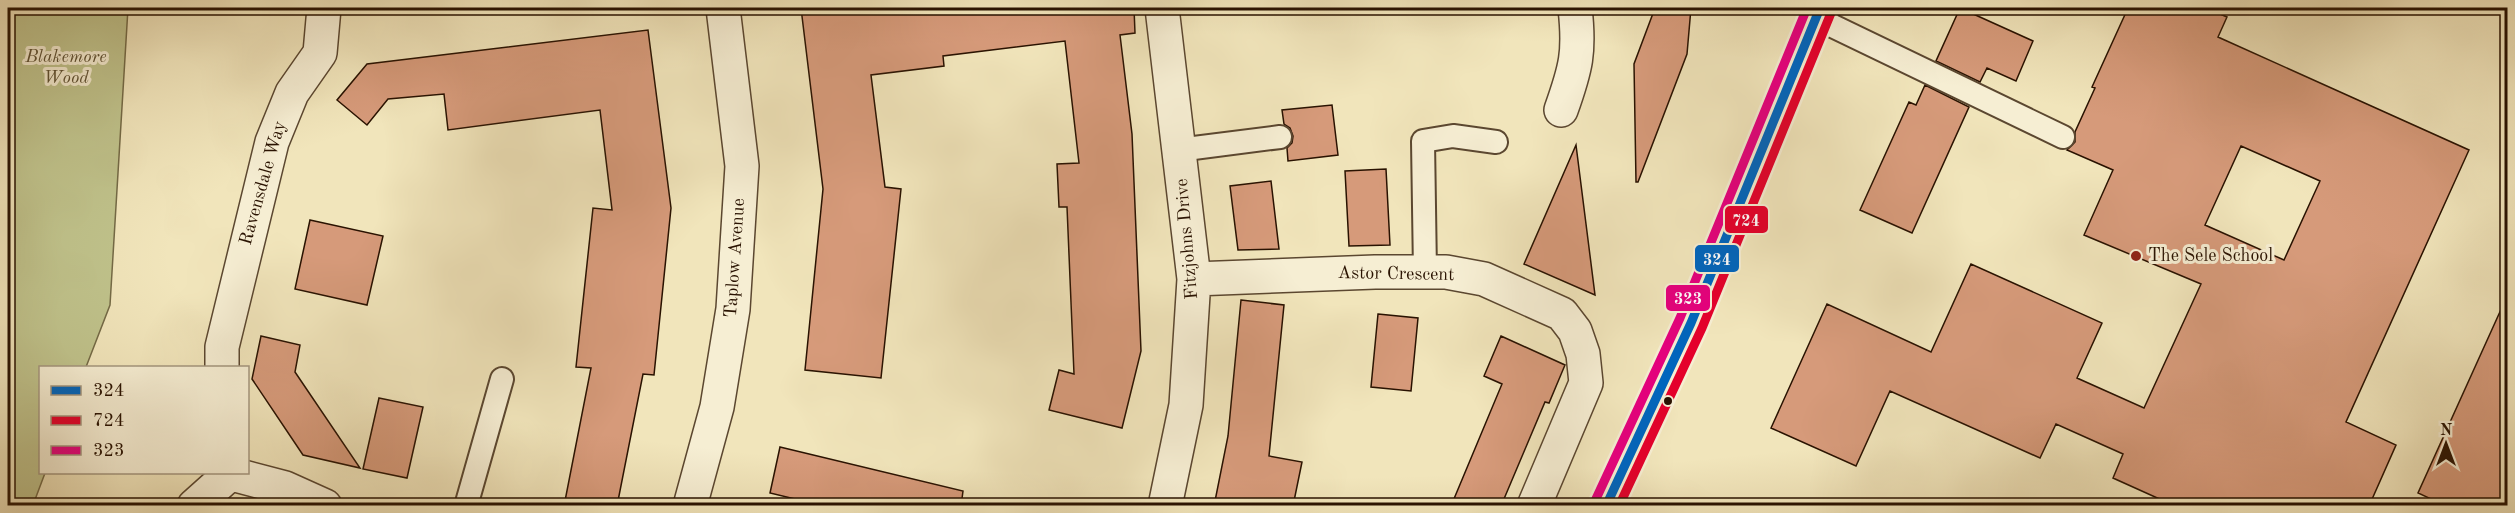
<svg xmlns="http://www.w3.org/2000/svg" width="2515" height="513" viewBox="0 0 2515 513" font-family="'Old Standard TT',serif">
<rect width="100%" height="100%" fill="#f1e5bb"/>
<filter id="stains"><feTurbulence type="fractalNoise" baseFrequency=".00333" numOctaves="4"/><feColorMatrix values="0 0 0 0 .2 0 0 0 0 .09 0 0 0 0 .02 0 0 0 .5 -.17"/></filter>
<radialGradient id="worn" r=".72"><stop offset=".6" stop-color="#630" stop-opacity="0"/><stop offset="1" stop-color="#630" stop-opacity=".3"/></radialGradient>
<path fill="#c0c38c" stroke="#746a46" stroke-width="1.5" d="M8,8H128L110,305L86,367L40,368V472L45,473L33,505H8Z"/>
<path fill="#d69a7a" stroke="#291201" stroke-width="1.5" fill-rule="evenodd" d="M801,8H1134L1135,33L1120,35L1132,134L1141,351L1122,428L1049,410L1059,370L1074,374L1067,207H1059L1057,164L1079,163L1065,41L943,56L944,66L871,75L885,187L901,189L881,378L805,370L823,189Z
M1655,8H1691L1687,54L1638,182H1636L1634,64Z
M1960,8L2033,41L2016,81L1987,68L1980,82L1936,61Z
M2128,8H2206L2227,17L2218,37L2469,150L2346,422L2396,445L2369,506H2175L2113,478L2123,454L2056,424L2040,458L1890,391L1856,466L1771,428L1827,304L1931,352L1971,264L2102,323L2077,378L2144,408L2201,284L2084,235L2113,170L2067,150L2075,142V132L2095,88L2092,87ZM2241,146L2320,181L2284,260L2205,225Z
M648,30L671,208L654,375L643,374L617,506H564L591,368L576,367L593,208L612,210L600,110L448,130L444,94L388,99L367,125L337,100L367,64Z
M1925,85L1969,107L1912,233L1860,210L1909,102L1916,105Z
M1332,105L1338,155L1288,161L1287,148L1292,143L1293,136L1290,128L1284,124L1282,110Z
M1576,145L1595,295L1524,264Z
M1386,169L1390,245L1349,246L1345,171Z
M1271,181L1279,249L1238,250L1230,186Z
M310,220L383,236L367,305L295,289Z
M2508,294V506H2446L2418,493Z
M1241,300L1284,305L1269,456L1302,462L1293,506H1214L1228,436Z
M1378,314L1418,318L1411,391L1371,387Z
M261,336L300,345L295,372L360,468L303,455L252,379Z
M1501,336L1565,365L1549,403L1545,402L1501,506H1451L1502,384L1484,376Z
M379,398L423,407L407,478L363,469Z
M780,447L963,491L961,506H824L770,493Z"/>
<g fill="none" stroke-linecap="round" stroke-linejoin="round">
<defs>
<path id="service" d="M1816,18L2063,137
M1178,150L1280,137
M1425,272L1423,141L1453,136L1496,142
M466,506L502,379"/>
<path id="minor" d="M1162,8L1194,279L1186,405L1165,506
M1561,110C1576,68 1580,52 1575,8
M1194,279L1375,272H1446L1484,279L1562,314L1575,331L1583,354L1586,383L1534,506
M222,368V347L272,142L292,93L320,53L324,8
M232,474L285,488L325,506
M194,506L232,472
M690,506L717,407L733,309L742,166L723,8"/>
<path id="tertiary" d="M1606,506L1691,323L1820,8"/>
</defs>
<use href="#service" stroke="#5b4730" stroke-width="26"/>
<use href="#minor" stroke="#5b4730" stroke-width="36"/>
<use href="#tertiary" stroke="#5b4730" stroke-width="36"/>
<use href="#service" stroke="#f6eed3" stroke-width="22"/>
<use href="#minor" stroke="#f6eed3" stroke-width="33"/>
<use href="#tertiary" stroke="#f6eed3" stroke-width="33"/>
<defs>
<path id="bus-1" d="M1606,506L1691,323L1820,8"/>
<path id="bus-2" d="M1619,506L1702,328L1831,13"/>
<path id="bus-3" d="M1595,501L1680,318L1807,8"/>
</defs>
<use href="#bus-1" stroke="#f6eed3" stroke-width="14"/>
<use href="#bus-2" stroke="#f6eed3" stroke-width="14"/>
<use href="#bus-3" stroke="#f6eed3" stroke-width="14"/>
<use href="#bus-1" stroke="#0065bd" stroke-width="9"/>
<use href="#bus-2" stroke="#e4002b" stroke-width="9"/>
<use href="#bus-3" stroke="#e5007d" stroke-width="9"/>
</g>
<circle fill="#8f2418" stroke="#f6eed3" stroke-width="2" cx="2136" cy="256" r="6"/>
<circle fill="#291201" stroke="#f6eed3" stroke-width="2" cx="1668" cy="401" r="5"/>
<g text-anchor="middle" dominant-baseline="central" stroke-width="6" stroke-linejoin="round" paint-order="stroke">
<g font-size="18" font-style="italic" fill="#5e5032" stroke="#f6eed3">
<text x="66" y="57">Blakemore<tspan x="66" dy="21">Wood</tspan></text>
</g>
<g font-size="18" fill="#291201" stroke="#f6eed3">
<text transform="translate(263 183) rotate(-74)">Ravensdale Way</text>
<text transform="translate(1187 239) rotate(-95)">Fitzjohns Drive</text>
<text transform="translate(735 258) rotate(-86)">Taplow Avenue</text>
<text transform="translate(1396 274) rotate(1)">Astor Crescent</text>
</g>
<g font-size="18" fill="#291201" stroke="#f6eed3" text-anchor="start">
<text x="2148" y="256">The Sele School</text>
</g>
</g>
<g stroke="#f6eed3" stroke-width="2">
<rect x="1724" y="205" width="45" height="29" rx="6" fill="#e4002b"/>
<rect x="1694" y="244" width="46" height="29" rx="6" fill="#0065bd"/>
<rect x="1665" y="284" width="46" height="28" rx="6" fill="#e5007d"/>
</g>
<g font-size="16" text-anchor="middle" font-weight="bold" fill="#fff">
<text x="1746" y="226">724</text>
<text x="1717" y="265">324</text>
<text x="1688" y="304">323</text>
</g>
<rect width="2515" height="513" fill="none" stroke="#f1e5bb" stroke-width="30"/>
<rect x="9" y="9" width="2497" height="495" fill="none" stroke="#291201" stroke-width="3"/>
<rect x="15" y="15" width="2485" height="483" fill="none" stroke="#291201" stroke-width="1.5"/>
<rect x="39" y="366" width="210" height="108" fill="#f6eed3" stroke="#a4967f" stroke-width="1.5"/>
<rect x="51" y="386" width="30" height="9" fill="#0065bd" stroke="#a4967f" stroke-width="1.5"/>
<text x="93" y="396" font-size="18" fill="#291201">324</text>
<rect x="51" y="416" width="30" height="9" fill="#e4002b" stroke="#a4967f" stroke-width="1.5"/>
<text x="93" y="426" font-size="18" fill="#291201">724</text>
<rect x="51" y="446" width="30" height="9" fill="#e5007d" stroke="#a4967f" stroke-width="1.5"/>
<text x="93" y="456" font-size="18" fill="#291201">323</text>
<g transform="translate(2446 444)" stroke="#f6eed3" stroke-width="4.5" paint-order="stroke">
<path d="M0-4.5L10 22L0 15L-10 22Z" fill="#291201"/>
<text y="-9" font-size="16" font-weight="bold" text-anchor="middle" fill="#291201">N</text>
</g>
<rect width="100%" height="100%" filter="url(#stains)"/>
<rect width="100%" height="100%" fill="url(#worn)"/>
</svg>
